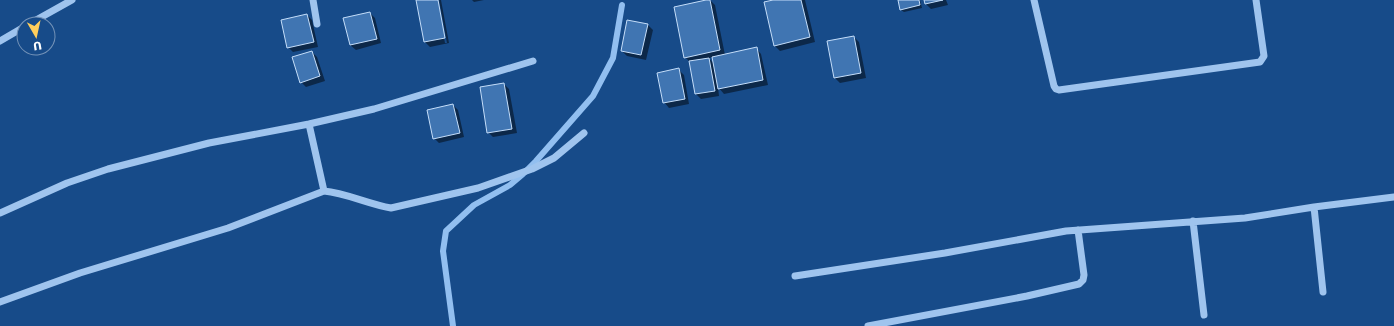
<svg xmlns="http://www.w3.org/2000/svg" width="1394" height="326" viewBox="0 0 1394 326" font-family="'DejaVu Sans',sans-serif">
<rect width="100%" height="100%" fill="#174b89"/>
<path fill="#0007" fill-rule="evenodd" d="M417,0H437L445,43H447L439,0H441L449,43L430,47L425,42Z
M472,0H484L474,2Z
M710,0L715,5L725,55L756,48L761,54L768,85L724,94L718,87L719,96L701,99L695,93L690,62L685,57ZM713,57L714,64L709,58Z
M778,0H805L815,42L780,51L775,46Z
M899,0H920L922,8L904,12L901,10Z
M925,0H946L948,5L931,9L926,4Z
M370,13L375,18L381,43L356,50L350,45Z
M307,15L312,20L318,47L293,52L288,47Z
M628,21L648,25L653,30L646,60L627,56L622,51Z
M854,37L859,42L866,78L840,83L835,78L828,42Z
M312,52L317,57L325,81L306,87L301,82Z
M679,70L684,75L689,104L669,108L664,102Z
M504,84L509,89L517,133L493,137L488,132Z
M453,105L458,110L464,137L439,143L434,138Z"/>
<g fill="none" stroke-linecap="round" stroke-linejoin="round">
<path stroke="#92bff0" stroke-width="6" d="M453,326L443,251L446,231L474,205L510,185L523,174L536,161L593,96L613,58L622,5"/>
</g>
<path fill="#4075b2" stroke="#c5defa" d="M416,0H438L445,38L424,42Z
M706,0H710L720,50L684,58L674,7Z
M773,0H801L810,37L774,46L764,2Z
M898,0H919L920,5L900,10Z
M924,0H943L925,4Z
M370,12L377,39L350,45L343,18Z
M307,14L314,42L287,48L281,20Z
M627,20L648,24L641,55L621,51Z
M854,36L861,73L834,78L827,41Z
M757,47L763,80L718,89L712,57Z
M312,51L320,76L300,83L292,57Z
M709,58L715,91L695,94L689,61Z
M679,68L685,99L663,103L657,73Z
M504,83L512,129L487,133L480,87Z
M453,104L460,133L433,139L427,110Z"/>
<g fill="none" stroke-linecap="round" stroke-linejoin="round">
<path stroke="#9fc4ee" stroke-width="7" d="M313,0L317,24
M1034,0L1054,86L1056,89L1059,90L1260,62L1264,56L1256,0
M29,24L72,0
M0,41L24,27
M309,124L324,191
M1314,207L1323,292
M0,213L67,183L108,169L209,143L309,124L374,109L533,61
M1193,221L1204,315
M795,276L945,253L1066,231L1245,218L1314,207L1394,197
M0,302L80,273L228,228L324,191C346,193 368,204 391,208L478,188L532,169L554,158L584,133
M868,326L1027,296L1079,284L1083,280L1084,275L1078,230"/>
</g>
<g transform="translate(36 36) rotate(171)"><circle r="19" fill="#174b89" stroke="#7493b8"/>
<path d="M0-3L7 15L0 10L-7 15Z" fill="#ffce5c"/>
<text y="-6" font-size="11" font-weight="bold" text-anchor="middle" fill="#ffffff">U</text>
</g>
</svg>
